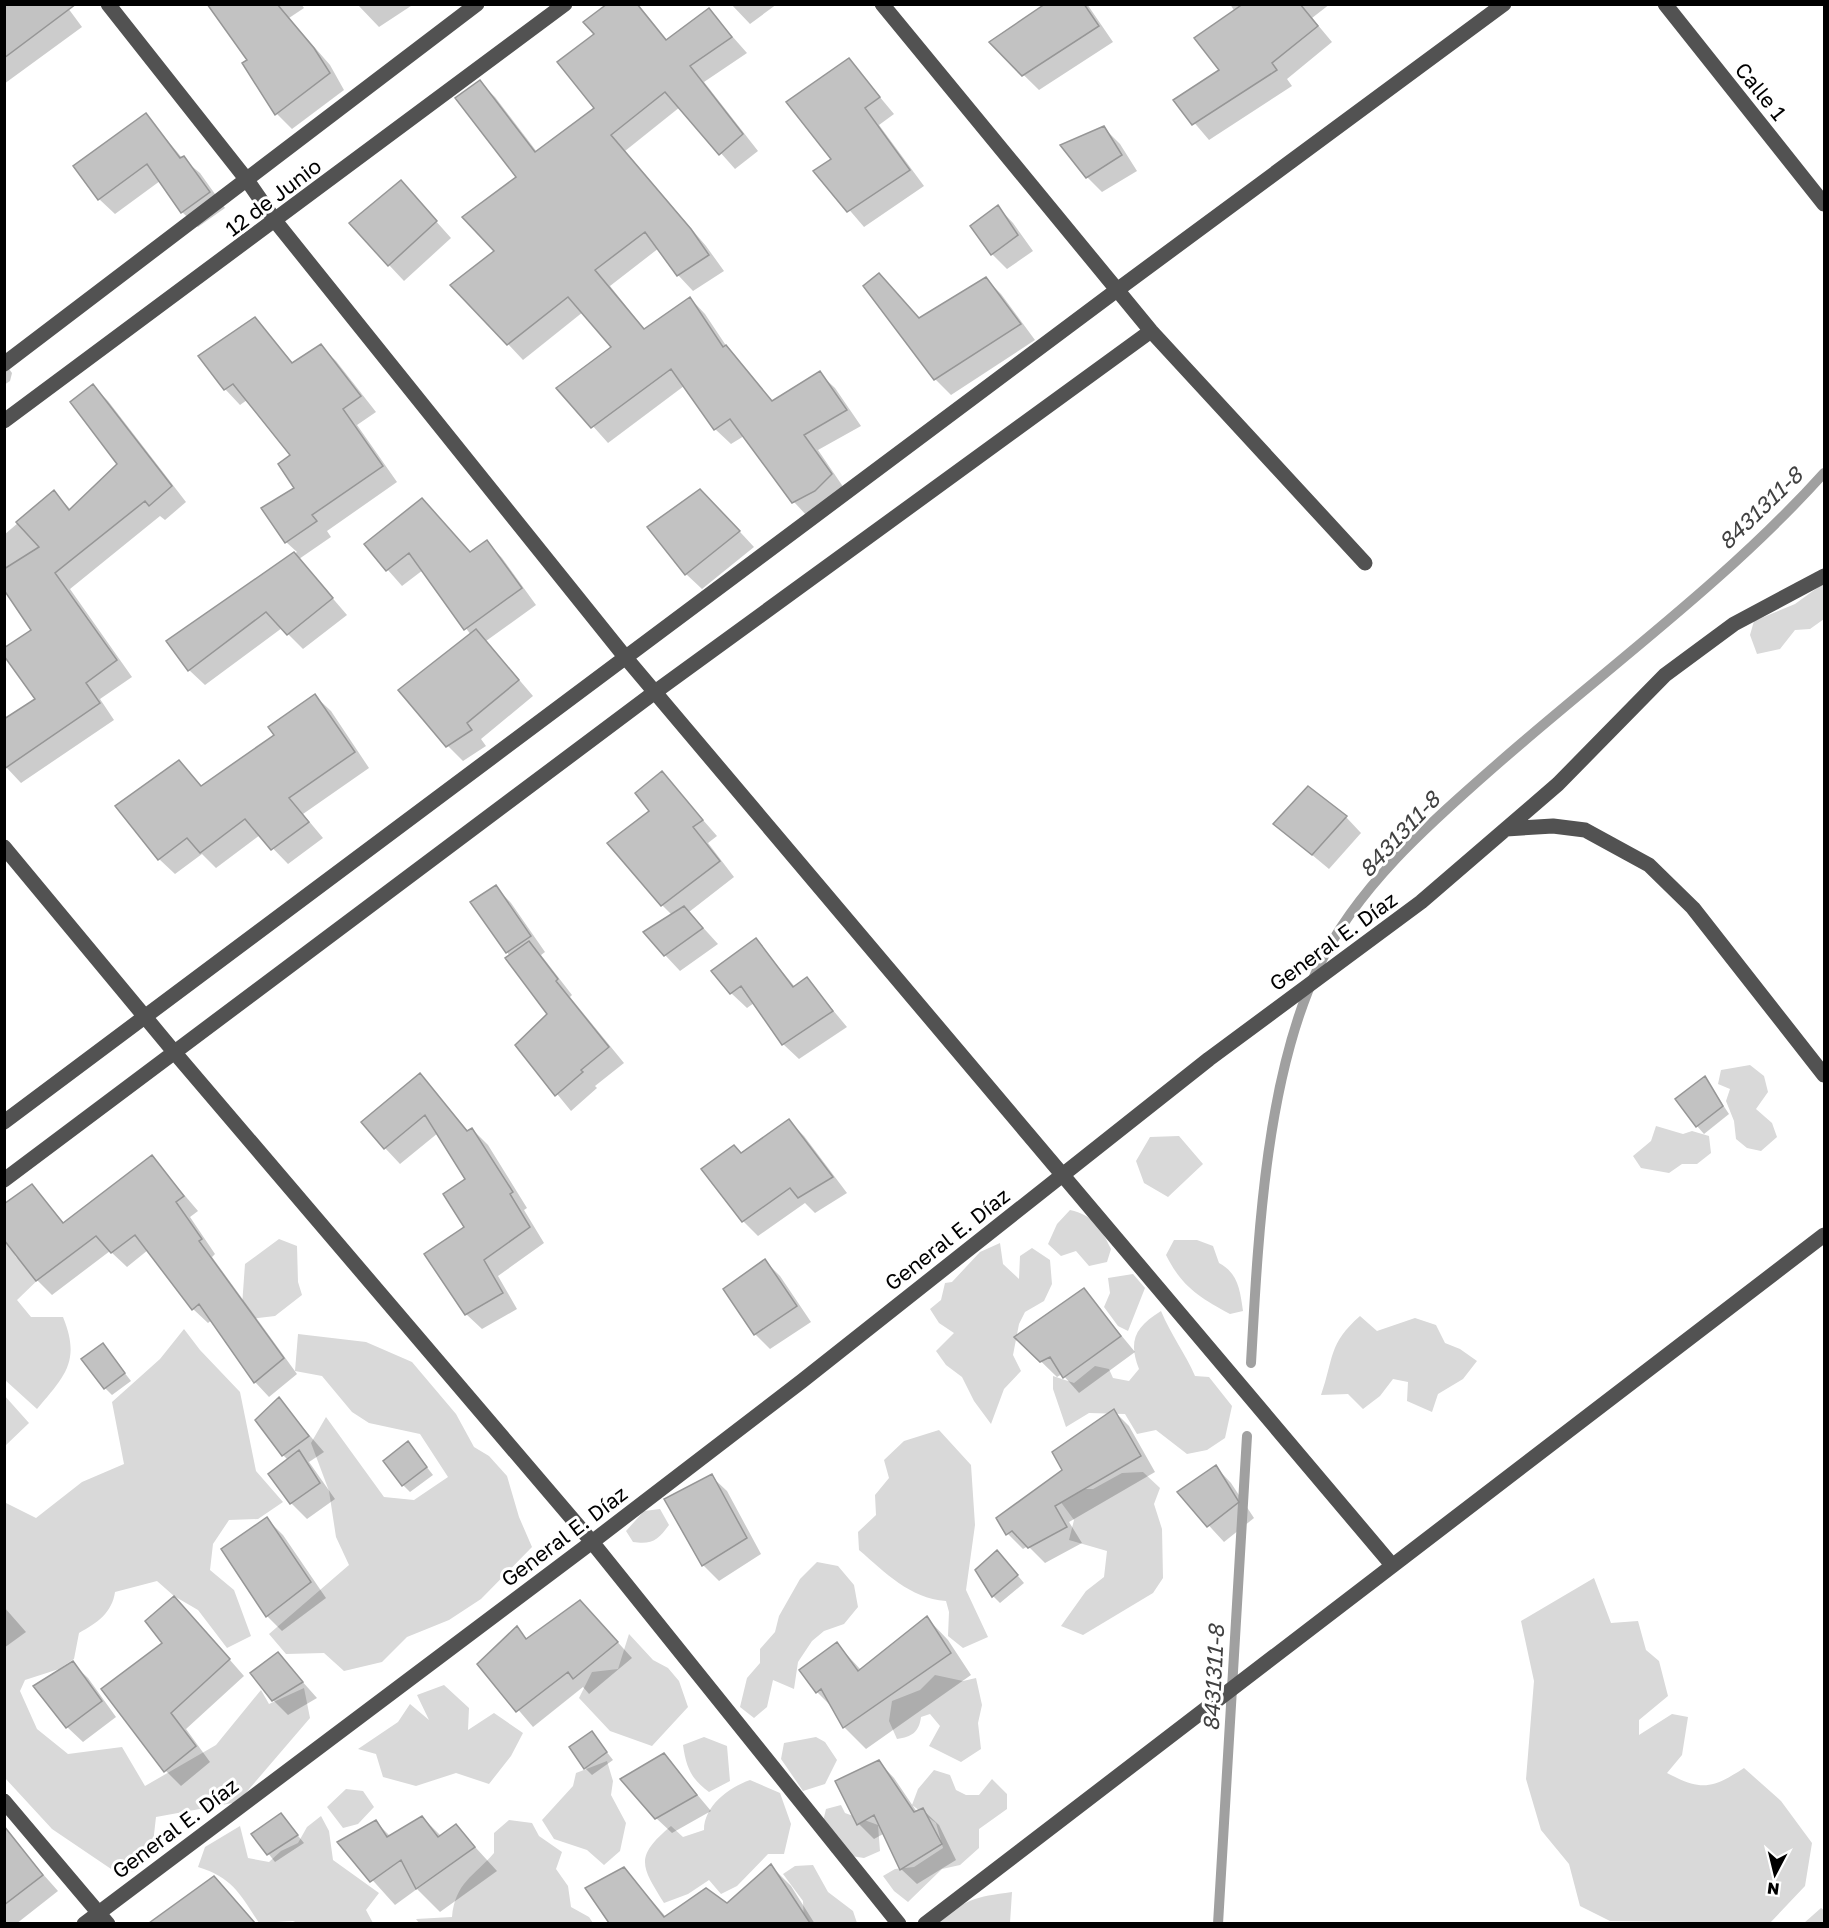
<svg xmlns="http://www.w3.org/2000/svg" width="1829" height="1928" viewBox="0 0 1829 1928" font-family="'Golos Text',sans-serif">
<rect width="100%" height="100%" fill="#fff"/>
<path fill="#d9d9d9" d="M1824,583V619L1810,629L1795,630L1780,649L1757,654L1750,635L1754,621L1795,604Z
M1750,1065L1764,1076L1768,1092L1756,1109L1772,1123L1777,1137L1761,1151L1747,1148L1736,1139L1734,1121L1726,1101L1730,1089L1718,1084L1721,1070Z
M1656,1126L1683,1134L1692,1131L1709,1136L1711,1153L1697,1164H1682L1669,1173L1641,1168L1633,1156L1651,1141Z
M1179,1136L1203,1164L1168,1197L1144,1183L1136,1161L1150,1137Z
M1070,1210C1093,1215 1101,1228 1111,1249L1107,1262L1089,1266L1076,1251L1061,1256L1048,1244L1057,1224Z
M4,1236L16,1257L45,1273L17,1300L31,1317H63C81,1361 65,1376 37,1409L5,1380Z
M279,1239L297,1246L298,1282L302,1295L275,1316L241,1320L245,1264Z
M1174,1240H1197L1213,1246L1219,1263C1238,1273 1240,1290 1243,1311L1230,1314C1199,1297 1182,1287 1166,1255Z
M1000,1243L1003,1264L1019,1279L1020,1256L1032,1248L1050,1260L1052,1284L1044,1301L1025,1312L1019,1324L1013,1355L1021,1371L1004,1389L991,1424L974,1401L962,1377L946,1365L936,1351L954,1333L939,1323L930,1309L941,1300L945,1283L952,1282L980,1252Z
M1133,1274L1145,1288L1128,1331L1118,1326L1104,1307L1110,1293L1108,1278Z
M1161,1311C1171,1335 1185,1353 1195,1376L1209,1377L1232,1406L1225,1438L1207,1450L1187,1454L1156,1430L1137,1434L1125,1414L1089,1413L1066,1427L1053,1389V1376L1074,1383L1095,1366L1109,1369L1113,1378L1129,1381L1139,1369C1128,1341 1135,1327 1161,1311Z
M1360,1316L1377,1331L1415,1318L1436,1325L1445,1343L1460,1349L1477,1361L1463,1379L1438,1394L1432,1412L1407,1401L1408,1382L1393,1379L1380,1396L1363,1409L1348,1394L1321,1395C1334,1358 1328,1344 1360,1316Z
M184,1329L200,1350L240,1392L256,1471L283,1502L258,1519L229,1520L213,1544L210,1570L234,1590L251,1636L227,1648L198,1610L174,1596L157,1581L115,1592C112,1613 97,1623 79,1633L74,1659L59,1669L25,1680L20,1691L37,1729L68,1754L122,1747L145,1786L216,1745L261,1690L269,1704L304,1688L310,1718L238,1802L156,1817L152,1852L136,1871L117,1873L52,1829L5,1778L4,1502L36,1518L82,1482L124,1464L112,1402L160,1359Z
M298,1334L366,1342L412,1362L456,1414L474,1447L489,1456L507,1476L519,1517L532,1547L481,1599L449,1620L407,1637L382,1662L344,1671L324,1653L286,1654L269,1634L349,1565L336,1537L329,1491L311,1443L326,1417L384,1497L414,1500L448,1477L420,1434L369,1423L352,1412L322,1376L295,1371Z
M4,1395L29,1423L5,1446H4Z
M939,1430L971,1465L975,1525L966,1590L988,1637L963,1648L948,1636L949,1612L946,1601C909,1598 886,1573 859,1550L858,1532L876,1515L875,1495L889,1478L884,1460L904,1441Z
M1143,1472L1160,1488L1154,1504L1162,1529L1163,1578L1153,1593L1083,1635L1061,1626L1086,1591L1104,1577L1107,1551L1069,1540L1074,1520L1060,1501L1063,1489H1093L1122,1473Z
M660,1509L669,1525C658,1540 652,1545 633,1542L626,1531L644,1511Z
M817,1562L838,1566L854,1585L858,1607L844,1624L824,1631L812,1641L798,1662L794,1689L773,1680L767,1707L754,1718L740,1707L747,1678L760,1663V1649L775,1632L779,1616L800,1579Z
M1594,1578L1611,1623L1638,1621L1646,1650L1659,1661L1668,1696L1639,1720V1735L1672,1714L1688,1717L1682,1755L1667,1773C1701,1791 1712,1789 1744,1768L1781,1801L1812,1843L1805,1886L1770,1923L1610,1921L1580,1906L1569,1864L1541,1830L1526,1779L1534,1681L1521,1621Z
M629,1634L653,1660L668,1668L679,1681L688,1707L652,1746L610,1731L579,1698L592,1672L618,1669Z
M935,1675L963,1681L976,1678L982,1705L978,1723L981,1749L961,1762L929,1746L940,1726L930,1714L921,1717C919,1732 912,1737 897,1739L889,1721L892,1701L920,1690Z
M444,1685L469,1708L468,1730L494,1713L523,1733L511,1756L489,1784L456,1773L416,1786L383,1777L376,1754L358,1749L398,1722L410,1704L429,1720L417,1695Z
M704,1737L727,1746L730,1781L709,1792C691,1779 686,1767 683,1745Z
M816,1737L825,1742L837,1760L825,1784L803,1791L781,1759L784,1743Z
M607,1761L613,1781L611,1795L626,1823L620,1851L604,1865L587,1850L554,1839L542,1820L573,1786L576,1773Z
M934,1770L950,1775L956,1790L966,1795H979L992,1779L1007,1794V1809L979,1829V1848L960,1865L942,1869L908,1902L894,1891L883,1876L895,1869L914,1867L943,1848L936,1823L912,1805L918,1789Z
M750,1780L780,1793L791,1824L784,1854H768L737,1886L721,1894L709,1880L688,1894L664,1903C641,1866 634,1857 671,1826L683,1837L704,1830C704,1806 728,1788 750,1780Z
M346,1789L363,1791L374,1807L358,1824L343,1828L327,1807Z
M841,1805L845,1813L878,1825L880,1851L864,1858L832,1853L820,1834L826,1809Z
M321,1816L329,1831L333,1860L379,1893L366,1910L373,1923L300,1924L293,1921L259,1923C240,1894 233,1878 198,1867L205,1847L240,1826L248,1858L269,1862L281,1851L298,1843L307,1827Z
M509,1820L532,1823L539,1836L562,1852L556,1869L568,1886L571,1907L589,1917L593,1923H419L416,1919L452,1917C455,1883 474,1876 494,1853V1833Z
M813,1865L828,1892L853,1911L857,1923H804L803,1901L783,1874L795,1866Z
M1012,1892L1010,1923L936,1924C965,1899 975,1897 1012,1892Z
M1821,1908L1824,1910V1923H1804Z"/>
<path fill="#0003" d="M4,4H65L82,27L4,84Z
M209,4H301L304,8L289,18L330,65L344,90L292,129L277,114L244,64L249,60Z
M357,4H414L379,27Z
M610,4H638L668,41L709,10L747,53L704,82L758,151L735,169L680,107L625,151L706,246L724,271L693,291L678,275L659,248L610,286L645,330L690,298L705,314L731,353L773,402L819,373L835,388L861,426L818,450L846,491L809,518L794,502L744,436L731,444L715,429L684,386L608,443L559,388L613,348L583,312L523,360L508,344L496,251L518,177L479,82L495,97L537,152L597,109L596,34Z
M731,4H777L750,24Z
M1048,4H1087L1113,42L1039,90L991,43Z
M1230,4H1330L1312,18L1332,42L1287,79L1292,86L1209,140L1175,100L1221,71L1235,12Z
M849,60L894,114L879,125L924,186L864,227L816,171L833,160Z
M146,115L183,159L200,173L225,208L198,227L182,212L160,181L115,214L99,199Z
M1104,128L1120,144L1137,171L1102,192L1087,177Z
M401,182L451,238L404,281L389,265Z
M998,207L1013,223L1033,251L1007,269L992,254Z
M879,275L920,320L986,279L1001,294L1035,340L951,395L935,379L865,286Z
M255,319L294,364L321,346L336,361L376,412L357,425L397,482L327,531L331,537L299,559L347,615L303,649L282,628L205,685L189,670L168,641L297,552L286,542L297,489L292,456L247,400L240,405L225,389Z
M4,362L12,373L10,381L4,385Z
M93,386L108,401L186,502L165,520L160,516L70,589L132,677L100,699L114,720L21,783L6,767L37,699L33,631L4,590V535L54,492L71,510L119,465Z
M716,506L754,547L702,589L686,574Z
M487,542L502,558L536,605L486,641L533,696L481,739L486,746L463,761L448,746L471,635L423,570L402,586L366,545L471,553Z
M315,696L331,711L369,768L303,814L323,838L288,864L260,835L216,868L202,854L175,874L159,859L179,762L202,787L276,735Z
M662,773L717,836L708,843L734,877L689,912L718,944L680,971L665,955L672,915L662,905L651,811Z
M1346,817L1361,833L1329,869L1275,824Z
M496,887L511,903L545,952L541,955L572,995L570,997L624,1063L595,1086L597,1088L571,1111L517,1045L549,1015L507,952Z
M756,940L795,987L807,979L847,1027L799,1059L783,1044L754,1003L747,1008L731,993Z
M420,1075L469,1132L472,1129L488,1145L527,1208L524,1210L544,1243L498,1276L517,1309L482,1329L466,1314L467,1180L438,1133L400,1164L385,1148Z
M1705,1078L1729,1114L1704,1134L1697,1126Z
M789,1121L804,1136L847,1193L815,1213L805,1203L758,1236L743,1221L741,1155Z
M152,1157L198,1211L190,1217L215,1254L212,1257L297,1374L269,1397L255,1382L212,1320L208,1323L193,1309L148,1250L127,1267L110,1251L52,1295L37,1280L32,1186L65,1224Z
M765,1261L780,1276L811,1322L770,1349L755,1334Z
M1084,1290L1135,1352L1079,1393L1062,1374L1057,1377L1017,1338Z
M103,1345L131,1381L112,1395L105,1388Z
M279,1400L324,1452L309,1462L335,1499L307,1519L291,1503L288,1460L283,1455Z
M1113,1410L1129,1426L1155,1472L1069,1522L1082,1543L1045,1563L1028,1546L1023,1549L1008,1534Z
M408,1443L433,1475L410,1492L403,1485Z
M1216,1467L1231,1483L1254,1518L1224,1542L1179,1493Z
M711,1476L727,1491L761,1554L719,1581L703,1565Z
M267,1519L283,1535L326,1598L282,1631L267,1616Z
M1004,1559L1024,1583L1000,1603L993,1596Z
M4,1607L26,1632L4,1648Z
M189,1613L244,1676L186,1729L210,1762L181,1786L166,1771L104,1689L164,1643Z
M595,1617L632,1658L589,1694L583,1687L533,1727L479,1664L516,1628L528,1640Z
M927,1618L948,1640L971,1675L866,1749L845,1728L834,1709L817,1692L837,1644L861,1670Z
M278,1654L317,1698L288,1715L273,1700Z
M72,1663L88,1678L116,1717L83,1742L67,1727Z
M592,1733L613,1760L592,1775L585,1768Z
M664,1755L711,1811L672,1833L656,1818Z
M879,1762L894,1778L917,1812L923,1810L939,1825L956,1860L917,1884L901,1869L885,1833L874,1839L859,1824Z
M281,1815L304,1843L275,1862L253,1834Z
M422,1817L441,1836L456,1826L497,1871L440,1912L417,1889L395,1905L339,1843L376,1822L390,1836Z
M4,1842L19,1847L58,1891L16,1924H4Z
M771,1866L791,1886L815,1924H611L587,1889L624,1869L666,1917L728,1905Z
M214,1878L256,1924H152Z"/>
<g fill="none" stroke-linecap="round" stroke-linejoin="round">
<path stroke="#a0a0a0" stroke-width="10" d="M1251,1363C1258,1240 1265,1080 1318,968C1356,888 1429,824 1494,767C1604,670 1726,582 1824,473
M1218,1924L1247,1436"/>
</g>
<path fill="#c2c2c2" stroke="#969696" stroke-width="1.5" d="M4,4H76L4,58Z
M207,4H277L314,48L330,73L275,115L242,63L247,60Z
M607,4H637L666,40L709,8L732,37L690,66L743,134L719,155L665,92L611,135L691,229L709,255L677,276L645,232L595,270L644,329L690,297L723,347L726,345L772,401L820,371L847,410L804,435L832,474L815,491L792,503L730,419L714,430L671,369L591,428L556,388L611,347L568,297L507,345L450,285L494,251L462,217L516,177L455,98L480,80L535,152L594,108L557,62L594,34L583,22Z
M1045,4H1084L1099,26L1022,76L989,42Z
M1243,4H1300L1318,26L1272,63L1277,70L1192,125L1173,100L1219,70L1194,38Z
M849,58L880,97L865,108L910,170L847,212L813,171L831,159L786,102Z
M146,113L180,158L184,156L210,192L181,213L147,164L98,200L73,166Z
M1104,126L1122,155L1086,178L1060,145Z
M401,180L437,221L388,266L349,223Z
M998,205L1018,235L991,255L970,226Z
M879,273L919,318L986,277L1021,324L934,380L863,286Z
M255,317L292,363L321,344L361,396L343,409L383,466L312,515L317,521L285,543L261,508L294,488L278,464L290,455L233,384L224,390L198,356Z
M93,384L172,486L149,506L145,501L55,573L117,660L86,683L100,703L4,769V719L35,699L4,656V648L31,630L4,590V569L39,547L16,522L54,490L69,510L117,464L70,402Z
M700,489L740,531L685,575L647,527Z
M422,498L470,552L487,540L522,588L464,630L409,553L386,571L364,544Z
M294,552L333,598L287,635L266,612L188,671L166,641Z
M476,629L519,680L467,723L472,730L446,747L398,690Z
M315,694L355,752L289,798L309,822L271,850L245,819L200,853L187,838L158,860L115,806L179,760L201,786L274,735L268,727Z
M662,771L703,820L693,827L720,861L661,906L607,843L649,811L635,793Z
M1308,786L1347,816L1312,855L1273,824Z
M496,885L531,936L506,953L470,902Z
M684,906L703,928L664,956L643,932Z
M756,938L793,987L807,977L833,1011L782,1045L741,986L730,994L711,971Z
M529,941L558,979L556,981L609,1047L581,1070L583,1072L555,1096L515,1045L547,1014L505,958Z
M420,1073L467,1131L472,1128L513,1192L510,1194L530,1227L484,1260L503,1293L465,1315L424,1254L464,1227L443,1194L465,1179L425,1115L384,1149L361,1122Z
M1705,1076L1723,1106L1696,1127L1675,1099Z
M789,1119L833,1177L798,1198L790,1188L742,1222L701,1169L734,1145L741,1153Z
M152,1155L184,1196L176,1202L202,1239L199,1241L284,1358L254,1383L199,1304L192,1310L135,1235L111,1253L96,1236L36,1281L4,1240V1204L32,1184L63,1223Z
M765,1259L797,1306L754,1335L723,1289Z
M1084,1288L1121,1336L1063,1378L1050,1357L1040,1362L1014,1337Z
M103,1343L125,1373L104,1389L81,1359Z
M279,1397L309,1436L282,1456L255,1420Z
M1114,1409L1141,1456L1055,1506L1067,1527L1028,1548L1012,1531L1006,1535L996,1518L1062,1470L1052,1452Z
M408,1441L427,1467L402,1486L383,1461Z
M299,1450L320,1483L290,1504L268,1474Z
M1216,1465L1239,1502L1207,1527L1177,1492Z
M712,1474L747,1538L702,1566L664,1499Z
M267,1517L311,1582L266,1617L221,1549Z
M997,1550L1018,1575L992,1597L975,1570Z
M174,1596L230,1659L171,1713L196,1746L164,1772L101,1689L162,1643L145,1621Z
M580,1600L618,1642L573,1679L568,1672L516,1712L477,1664L517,1626L526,1639Z
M927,1616L951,1653L843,1728L821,1689L816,1693L799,1670L837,1642L858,1671Z
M278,1652L303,1682L272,1701L250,1673Z
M73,1661L102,1701L66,1728L33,1686Z
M592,1731L607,1752L584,1769L569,1747Z
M664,1753L697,1795L655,1819L620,1779Z
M879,1760L914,1812L923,1808L942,1844L900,1870L874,1815L857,1825L835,1781Z
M281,1813L298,1835L267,1855L251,1834Z
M422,1816L438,1837L456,1824L475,1847L416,1889L401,1860L370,1882L337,1842L376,1820L387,1837Z
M4,1826L43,1875L4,1905Z
M771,1864L810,1923H609L585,1888L624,1867L664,1917L706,1888L727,1903Z
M214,1876L255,1923H149Z"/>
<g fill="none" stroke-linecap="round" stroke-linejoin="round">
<path stroke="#525252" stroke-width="15" d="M108,4L247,180L276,222L626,658L1392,1565
M882,4L1151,331L1365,563
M1665,4L1824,204
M4,364L477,4
M4,421L565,4
M1506,829L1553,826L1585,830L1649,865L1693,908L1824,1075
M4,847L175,1053L592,1542L899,1924
M4,1122L1117,290L1504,4
M4,1180L655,692L1151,331
M4,1801L108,1924
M84,1924L592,1542L802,1381L1209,1059L1421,902L1558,784L1665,675L1734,624L1824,576
M925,1924L1824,1235"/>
</g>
<g text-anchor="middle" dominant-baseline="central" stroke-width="6" stroke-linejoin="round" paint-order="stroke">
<g font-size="21" fill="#000" stroke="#fff">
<text transform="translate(1761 91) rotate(51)">Calle 1</text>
<text transform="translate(273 197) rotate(-37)">12 de Junio</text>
<text transform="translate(1333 941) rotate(-36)">General E. Díaz</text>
<text transform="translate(947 1239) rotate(-38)">General E. Díaz</text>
<text transform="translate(564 1536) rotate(-37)">General E. Díaz</text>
<text transform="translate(175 1828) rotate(-37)">General E. Díaz</text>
</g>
<g font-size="22" font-style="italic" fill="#414141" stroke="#fff">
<text transform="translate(1760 508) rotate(-44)">8431311-8</text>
<text transform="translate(1399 834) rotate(-47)">8431311-8</text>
<text transform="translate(1213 1678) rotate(-87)">8431311-8</text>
</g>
</g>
<rect width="1829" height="1928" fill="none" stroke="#000000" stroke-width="12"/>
<g transform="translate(1775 1874) rotate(187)" stroke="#ffffff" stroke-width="4.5" paint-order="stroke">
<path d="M0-4.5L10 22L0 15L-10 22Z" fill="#000000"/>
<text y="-9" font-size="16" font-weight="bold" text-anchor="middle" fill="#000000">N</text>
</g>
</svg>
